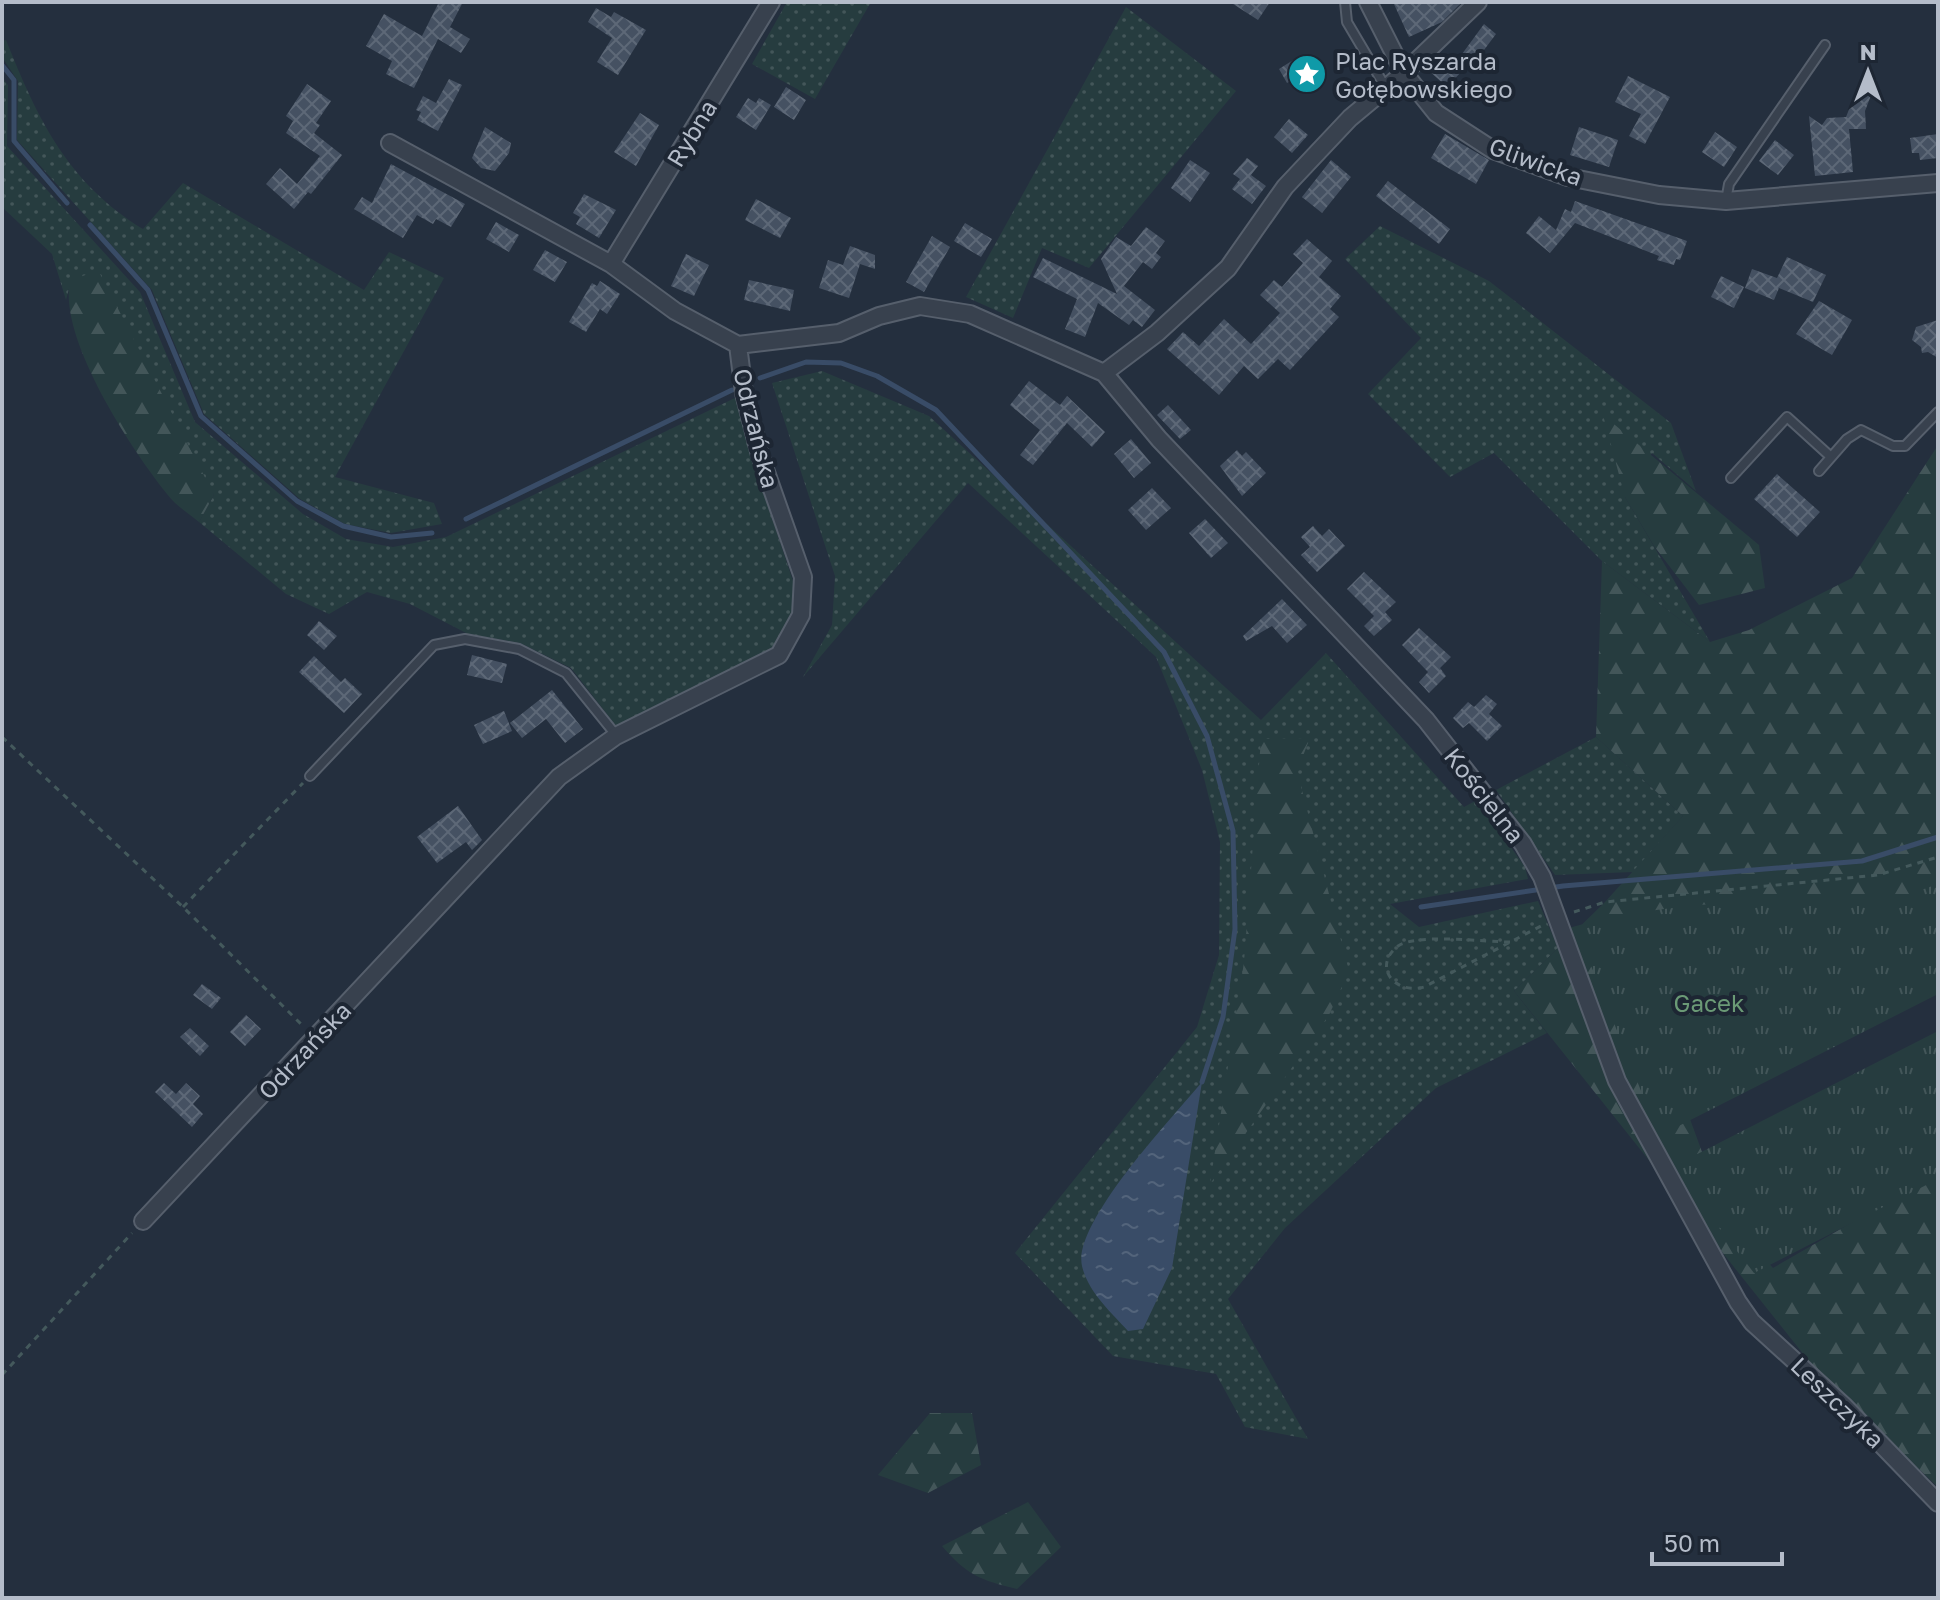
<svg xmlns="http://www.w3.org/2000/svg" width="1940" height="1600" viewBox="0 0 1940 1600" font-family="'Golos Text',sans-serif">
<defs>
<pattern id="grass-dots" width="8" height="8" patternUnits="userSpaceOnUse" patternTransform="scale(2)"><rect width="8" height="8" fill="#263c3f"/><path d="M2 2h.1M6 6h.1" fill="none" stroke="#435659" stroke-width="1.8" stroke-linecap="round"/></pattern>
<pattern id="forest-firs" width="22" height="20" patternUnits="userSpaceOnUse" patternTransform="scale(2)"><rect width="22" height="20" fill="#263c3f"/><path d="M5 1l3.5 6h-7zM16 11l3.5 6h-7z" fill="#435659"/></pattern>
<pattern id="park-tufts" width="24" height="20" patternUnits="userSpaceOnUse" patternTransform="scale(2)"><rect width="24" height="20" fill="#263c3f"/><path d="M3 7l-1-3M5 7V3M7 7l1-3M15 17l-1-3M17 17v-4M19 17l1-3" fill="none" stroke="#435659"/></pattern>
<pattern id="water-ripples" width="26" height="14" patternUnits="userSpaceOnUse" patternTransform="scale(2)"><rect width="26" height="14" fill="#394c67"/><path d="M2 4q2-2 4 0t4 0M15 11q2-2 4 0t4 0" fill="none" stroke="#53647b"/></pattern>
<pattern id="building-cross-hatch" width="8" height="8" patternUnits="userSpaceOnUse" patternTransform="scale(2)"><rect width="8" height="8" fill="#455162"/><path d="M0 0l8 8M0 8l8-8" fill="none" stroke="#5d6877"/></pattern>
</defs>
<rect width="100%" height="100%" fill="#242f3e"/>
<path fill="url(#grass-dots)" d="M787,2H871L815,99L752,64Z
M1126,7L1236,91L1089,268L1042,248L1013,318L966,297Z
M6,40C38,120 68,183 143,229L183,183L364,290L389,252L444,278L335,477L434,503L442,524L391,533L345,524L300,499L204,414L152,290L17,140L18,81L2,57V41Z
M2,77L8,85L7,146L140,292L195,422L303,514L346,539L393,547L446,537L737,397L754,464L793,581L795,611L774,648L617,727L571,668L520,643L468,634L410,604L367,592L329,614L286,594L199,522L214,495L71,281L66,300L52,254L2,207Z
M1380,226L1489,281L1671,423L1696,491L1652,453L1625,497L1710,642L1602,561L1494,453L1450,477L1368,394L1421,338L1345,259Z
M822,371L929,416L1261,720L1326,653L1464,807L1477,800L1525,867L1528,879L1390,904L1419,927L1538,901L1558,948L1514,991L1547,1033L1436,1088L1285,1228L1228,1299L1308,1439L1245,1427L1216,1374L1113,1356L1015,1253L1197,1027L1219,955L1220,842L1202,770L1156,657L968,483L803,677L832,625L835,576L772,383Z
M1596,737L1683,816L1633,872L1555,875L1496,790Z"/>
<path fill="url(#forest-firs)" d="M98,270L214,495L199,522C188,513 175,505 167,494C131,449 58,338 70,281Z
M1603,415L1759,545L1765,588L1699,605L1654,546L1625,497Z
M1938,445V914L1653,1018L1724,1212L1773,1268L1938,1173V1487L1824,1380L1514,991L1605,902L1683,816L1596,737L1602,561L1710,642L1749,630L1852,578Z
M1310,738L1297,771L1349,971L1329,1015L1210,1184L1244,962L1261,739Z
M930,1413H972L981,1465L928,1493L878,1475Z
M1028,1502L1061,1547L1017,1589C980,1580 967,1575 942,1546Z"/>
<path fill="url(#park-tufts)" d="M1938,884V994L1659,1136L1592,968L1569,928C1678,897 1798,901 1910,894Z
M1938,1031V1179L1754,1273L1672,1167Z"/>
<path fill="url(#water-ripples)" d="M1202,1082L1172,1268L1143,1329L1128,1331C1111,1312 1088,1292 1082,1266C1072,1223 1174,1116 1202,1082Z"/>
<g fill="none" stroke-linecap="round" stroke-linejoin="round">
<path stroke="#394c67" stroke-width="5" d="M2,65L14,80V141L67,203
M90,225L148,290L201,416L297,501L343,526L391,537L432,533
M760,378L806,362L841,363L877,376L936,410L1164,652L1207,736L1233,831L1235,929L1223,1017L1202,1082
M466,519L732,390
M1421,907L1563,886L1862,861L1938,837"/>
</g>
<path fill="url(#building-cross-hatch)" d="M439,2H463L450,27L470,39L461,53L438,39L414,88L386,74L392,61L366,46L384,14L422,36Z
M1230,2H1270L1258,20Z
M1393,2H1462L1442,22L1409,37Z
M596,8L611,17L614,12L646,30L618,75L597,62L612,38L588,22Z
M1484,24L1496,34L1478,58L1476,56L1447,87L1426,68L1441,53L1454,65Z
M1298,57L1307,72L1287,83L1279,69Z
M1863,74L1877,80L1865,111L1866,129H1849L1853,172L1815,176L1809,116L1822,125L1827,118L1846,117Z
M1628,76L1670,97L1645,144L1629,136L1641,114L1615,102Z
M449,79L462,85L438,131L417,120L421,112L416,110L423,96L436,103Z
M307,84L331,101L316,123L320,125L314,133L342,155L311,194L308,192L294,209L266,184L280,168L297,184L320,156L286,133L293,121L286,116Z
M786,87L806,100L794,120L774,107Z
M748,98L756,103L759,98L771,105L756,130L736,117Z
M640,113L659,125L636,166L614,152Z
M1289,119L1308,135L1292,153L1274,137Z
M485,127L511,143L509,153L495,171L481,168L472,158Z
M1579,127L1618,140L1609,167L1570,155Z
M1715,132L1737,147L1724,167L1702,152Z
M1445,134L1489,160L1476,184L1431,158Z
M1938,134V158L1920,160L1919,153H1912L1910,138Z
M1775,140L1794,155L1778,175L1759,161Z
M1247,158L1258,166L1251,175L1266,186L1252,204L1232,189L1240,179L1233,174Z
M1190,160L1210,173L1190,202L1171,188Z
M1331,160L1351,177L1322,213L1302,197Z
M391,164L465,204L451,227L436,219L433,224L417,215L403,238L354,209L362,197L372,203Z
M1388,181L1450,229L1439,244L1376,196Z
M584,194L616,210L599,238L576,224L580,217L573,213Z
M756,199L791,218L780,238L745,220Z
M1575,201L1687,241L1680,260L1676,259L1674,265L1657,260L1659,256L1575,223L1550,253L1526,233L1539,216L1556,230L1565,209L1571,212Z
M496,222L519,235L509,252L486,239Z
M965,223L992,239L981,257L954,241Z
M1146,227L1165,241L1156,253L1161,257L1152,269L1143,262L1124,286L1155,310L1142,327L1133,320L1129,325L1098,303L1085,337L1065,329L1077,299L1033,277L1043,258L1117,294L1101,259L1116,237L1131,246Z
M932,236L950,247L924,292L906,282Z
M1307,239L1332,261L1319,277L1341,296L1330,309L1339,317L1290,370L1278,359L1258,379L1244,366L1219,395L1167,349L1183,332L1199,346L1224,319L1251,344L1280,313L1260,295L1274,280L1282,287L1303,263L1293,254Z
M850,246L875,255V269L860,264L849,298L819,288L828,260L843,265Z
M545,250L567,262L555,282L533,270Z
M686,254L709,265L694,296L671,286Z
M1787,257L1826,275L1813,302L1779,288L1774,300L1745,288L1752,269L1777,278Z
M1721,276L1744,287L1734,308L1711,297Z
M749,280L794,290L790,311L744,300Z
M600,281L620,294L607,314L600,309L586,332L569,322L592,283L597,286Z
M1819,301L1852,320L1832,355L1796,334Z
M1938,320V358L1928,352L1922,353L1921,347L1912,340L1916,327Z
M1029,381L1060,405L1067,396L1105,432L1092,447L1067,423L1033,465L1020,455L1040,430L1010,405Z
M1168,405L1191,430L1180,439L1157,415Z
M1131,439L1151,463L1134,478L1114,454Z
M1237,450L1242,456L1246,452L1266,473L1242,496L1220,466Z
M1777,474L1820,512L1797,537L1754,499Z
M1152,488L1171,508L1146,530L1128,510Z
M1205,519L1228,543L1211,558L1189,533Z
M1313,526L1322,536L1329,529L1345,546L1317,572L1301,555L1310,547L1301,537Z
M1364,572L1396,602L1385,612L1392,620L1374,636L1364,626L1374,616L1347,589Z
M1282,599L1307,625L1287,643L1272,626L1246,641L1243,636Z
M319,621L337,636L324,650L307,635Z
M1419,628L1451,657L1440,668L1446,676L1429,693L1419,682L1428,672L1402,645Z
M472,655L507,664L502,683L467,675Z
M314,656L341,682L345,678L362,694L344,713L299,672Z
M552,690L583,729L565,743L546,719L522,738L510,723Z
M1486,695L1497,704L1489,714L1502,726L1487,741L1469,723L1463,728L1453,718L1468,702L1474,707Z
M504,711L512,731L483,744L474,725Z
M458,806L482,840L472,850L466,842L437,863L417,837Z
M202,984L221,998L212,1009L193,995Z
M246,1015L261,1029L245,1046L230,1032Z
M190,1028L209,1046L200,1056L180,1037Z
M164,1083L176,1094L186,1083L200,1096L193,1104L203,1114L192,1127L155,1092Z"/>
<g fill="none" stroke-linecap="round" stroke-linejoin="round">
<defs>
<path id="lane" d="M1345,2L1347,22L1386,88
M1726,201L1729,184L1825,45
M1819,471L1847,439L1861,430L1893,446H1905L1938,412
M1731,478L1787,417L1831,457
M310,776L434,645L465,639L519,649L566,673L616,735"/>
<path id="street" d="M1368,2L1404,73L1436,113L1493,150L1568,177L1659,195L1726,201L1938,183
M390,143L611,264
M738,345L839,333L879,316L920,306L970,314L1104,373L1159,439L1426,720L1523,844L1542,877L1617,1081L1738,1302L1752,1322L1845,1407L1938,1503
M738,345L675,311L611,264L771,2
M1104,373L1157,333L1228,268L1285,187L1350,118L1404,73L1478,2
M143,1221L559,777L616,736L779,655L801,615L803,577L760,455L744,393L738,345"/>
</defs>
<use href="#lane" stroke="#565f6c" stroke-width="12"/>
<use href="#street" stroke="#565f6c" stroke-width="20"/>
<path stroke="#44595c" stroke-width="3" stroke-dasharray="6 6" stroke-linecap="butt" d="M2,737L183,907L304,1027
M183,907L303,783
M1574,912L1605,902L1878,875L1938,857
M1510,942C1485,942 1417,933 1398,946C1372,966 1394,995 1424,987L1541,926
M2,1375L132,1233"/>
<use href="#lane" stroke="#38414e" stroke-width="8"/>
<use href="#street" stroke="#38414e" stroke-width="16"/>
</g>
<defs>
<symbol id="sight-disc" viewBox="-11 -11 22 22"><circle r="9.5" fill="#0f9aa8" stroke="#1d2633"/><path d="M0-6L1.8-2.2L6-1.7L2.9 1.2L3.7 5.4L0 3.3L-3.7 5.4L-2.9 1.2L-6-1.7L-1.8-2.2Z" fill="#fff"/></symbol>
</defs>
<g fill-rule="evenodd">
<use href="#sight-disc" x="1285" y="52" width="44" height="44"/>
</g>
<g text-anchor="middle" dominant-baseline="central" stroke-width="8" stroke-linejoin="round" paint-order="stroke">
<g font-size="24" fill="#b4bcc9" stroke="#1d2633" text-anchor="start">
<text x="1335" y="60">Plac Ryszarda<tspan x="1335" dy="28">Gołębowskiego</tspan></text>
</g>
<g font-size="24" fill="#b4bcc9" stroke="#1d2633">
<text transform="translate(691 133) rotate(-59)">Rybna</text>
<text transform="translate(1536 161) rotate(20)">Gliwicka</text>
<text transform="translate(757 428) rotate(76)">Odrzańska</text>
<text transform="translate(1485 795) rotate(52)">Kościelna</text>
<text transform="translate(304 1050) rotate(-47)">Odrzańska</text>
<text transform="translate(1838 1402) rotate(44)">Leszczyka</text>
</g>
<g font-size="24" fill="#6b9a76" stroke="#1d2633">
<text x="1709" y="1002">Gacek</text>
</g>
</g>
<rect width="1940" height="1600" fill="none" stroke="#b4bcc9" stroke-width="8"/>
<g transform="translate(1868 72)" stroke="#1d2633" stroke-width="6" paint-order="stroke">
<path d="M0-6L14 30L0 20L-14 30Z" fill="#b4bcc9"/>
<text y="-12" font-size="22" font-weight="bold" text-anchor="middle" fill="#b4bcc9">N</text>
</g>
<path d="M1652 1552v12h130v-12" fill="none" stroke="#b4bcc9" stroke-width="4"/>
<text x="1664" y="1552" font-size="24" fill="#b4bcc9" stroke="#1d2633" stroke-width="6" paint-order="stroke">50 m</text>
</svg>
